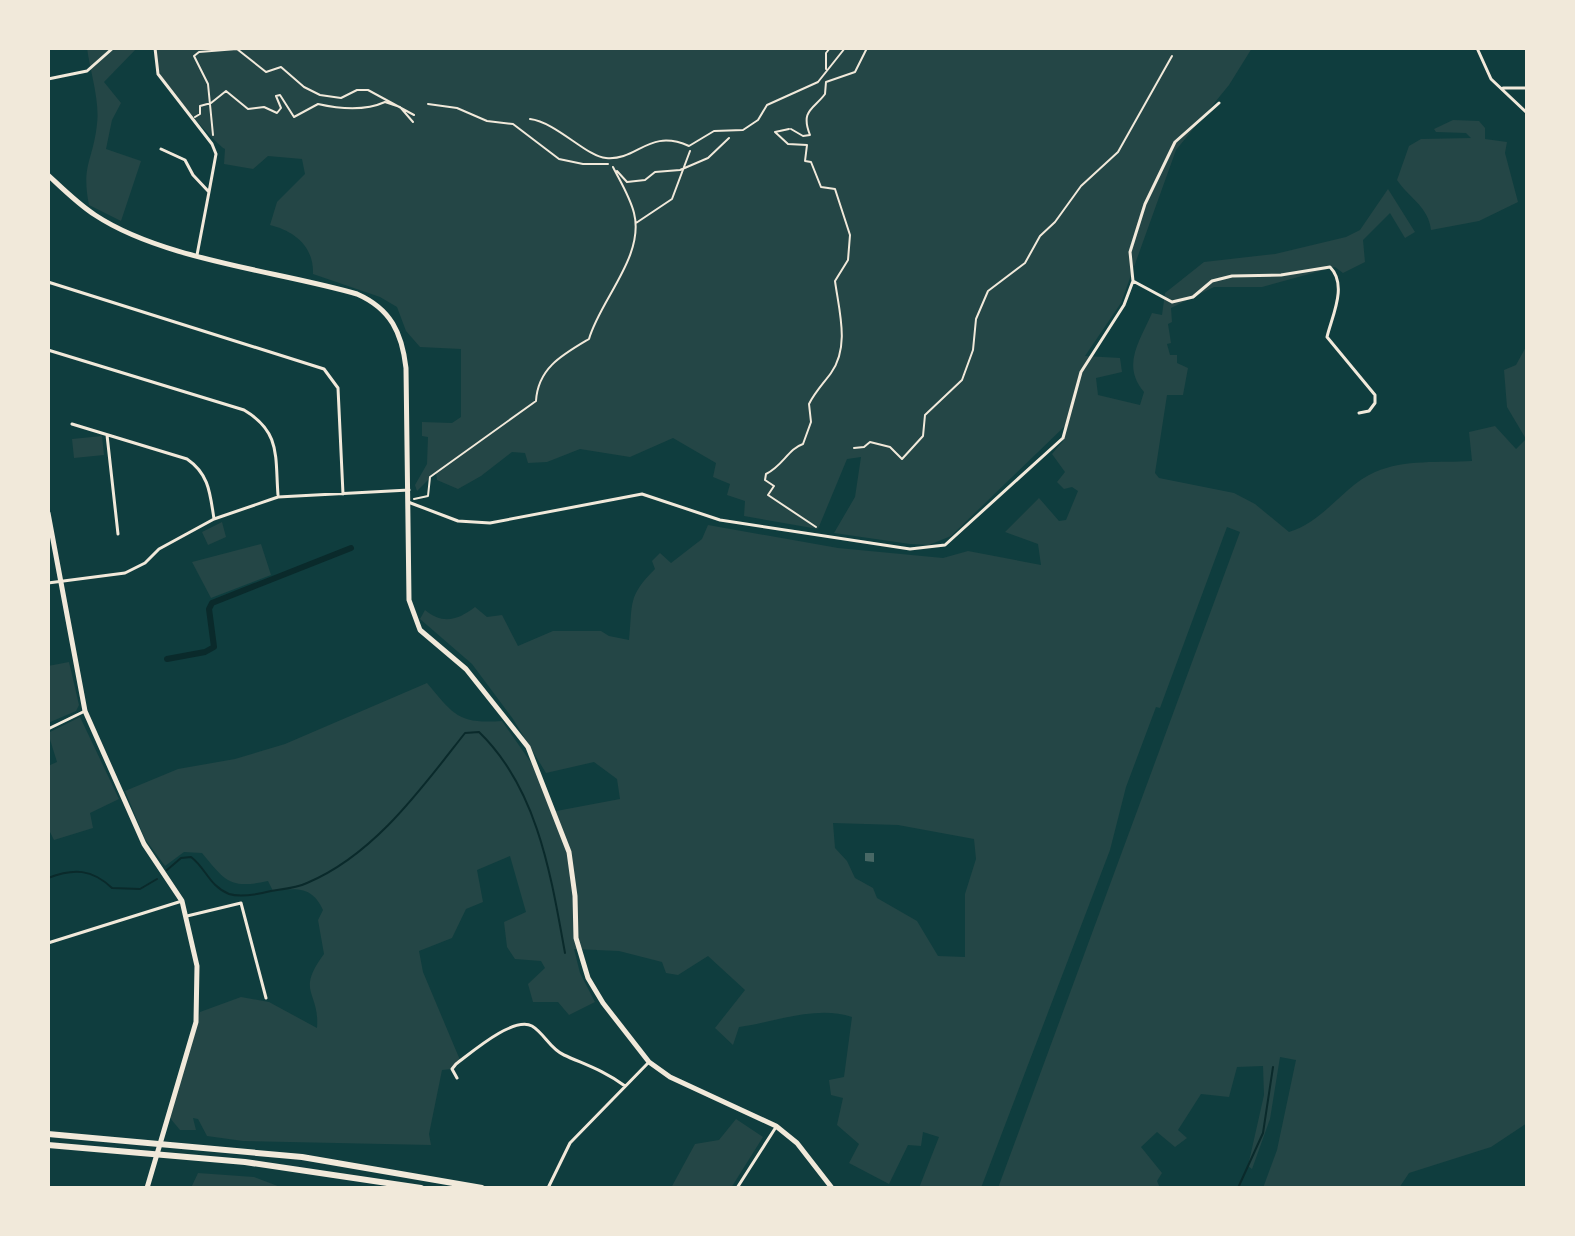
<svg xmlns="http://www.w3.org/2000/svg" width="1575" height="1236" viewBox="0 0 1575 1236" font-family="'Varela Round',sans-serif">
<rect width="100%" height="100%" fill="#0f3d3e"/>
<path fill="#244646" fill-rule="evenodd" d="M87,48H137L104,82L121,103L112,120L106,149L141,161L121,221L89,205C81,165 93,161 97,124C100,101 90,71 87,48Z
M156,48H1252L1229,85L1176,150L1121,303L1085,356L1120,358L1122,372L1096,378L1098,395L1140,405L1144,392C1121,365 1140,341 1152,313L1162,315L1165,293L1204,262L1275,254L1346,237L1360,230L1388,189L1415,232L1405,238L1390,213L1363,240L1365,262L1343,273L1335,267L1262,287H1214L1171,308L1172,322L1168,324L1171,343L1167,344L1170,355H1177V363L1188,368L1183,395H1167L1155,473L1159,478L1234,493L1255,504L1289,532C1325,521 1343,486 1375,472C1405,459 1440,463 1472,461L1469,432L1495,426L1516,449L1526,439L1507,407L1504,370L1516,365L1527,345V1123L1491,1147L1409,1173L1399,1188H1263L1277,1150L1296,1060L1280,1057L1270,1119L1252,1169L1248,1166L1264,1095L1263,1066L1237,1067L1229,1097L1201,1094L1178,1130L1187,1138L1175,1147L1157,1132L1141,1147L1162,1173L1157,1181L1160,1188H998L1240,532L1227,527L1160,708L1156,707L1126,787L1110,850L981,1188H919L939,1137L923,1132L921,1146L908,1145L889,1184L849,1163L859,1144L837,1125L843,1098L831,1095L829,1080L844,1077L852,1017C816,1005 775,1022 739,1027L733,1045L715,1028L745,990L708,956L678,975L666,973L662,962L619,951L574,949L580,973L595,1002L569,1015L558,1002H533L528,984L545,968L541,961L515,959L507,947L504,922L526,912L510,856L477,870L483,902L466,909L452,938L419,951L423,972L460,1060L452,1069L442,1070L429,1134L431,1145L243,1141L207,1136L198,1119L193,1118L196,1130H180L170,1118L200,1012L241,997L269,1002L317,1028C320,991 295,993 324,954L318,920L323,910C312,886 297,888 273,891L268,881C230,889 226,882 202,853L184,852L165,866L145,839L125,791L178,769L235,759L285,744L427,683C454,715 458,724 502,721L532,764L551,812L620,799L617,779L594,762L546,773L513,719L472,664L420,619L425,610C443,625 458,620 475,607L487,617L502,615L518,646L553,631H601L609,636L629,640C633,603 627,597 655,569L652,561L660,553L671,563L702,539L708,525L838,548L943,558L968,551L1041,565L1038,544L1005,532L1039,498L1059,521L1066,520L1078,491L1072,487L1064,489L1057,482L1065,472L1052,454L1063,441L1065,426L951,536L929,545L910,544L834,533L855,497L861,457L847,459L818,529L744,516L745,501L727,495L730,484L713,477L716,463L673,438L630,457L580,449L547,462L528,463L525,453L512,452L481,476L458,489L437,480L436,472L417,491L415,485L427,464L428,437L422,436V422L452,423L461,417V349L420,347L406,331L397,307L380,297L313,274C314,246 294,231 270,225L277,202L305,174L302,159L268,156L253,169L224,164L225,149C213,142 166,86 160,73C157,66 157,55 156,48ZM833,823L898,825L974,839L976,859L965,894V957L938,956L917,921L877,898L873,888L855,878L847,861L835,848Z
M1453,120L1479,121L1485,128V139L1507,142L1505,153L1518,202L1479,221L1431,230C1429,207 1408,197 1397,180L1409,146L1421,139L1471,138L1466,133L1436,132L1434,129Z
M102,436L104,455L74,458L72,439Z
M222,522L226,537L208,545L202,532Z
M261,544L271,575L211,598L192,562Z
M69,662L79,705L76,711L48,723V666Z
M80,717L119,799L90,813L93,828L54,840L48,828V766L57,762L48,733Z
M736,1119L763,1137L731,1188H671L695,1144L719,1140Z
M198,1173L254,1177L283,1188H191Z"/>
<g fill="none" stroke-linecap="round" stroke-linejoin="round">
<path stroke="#0a2a2b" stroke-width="2" d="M167,870L181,858L191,857C206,868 209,886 229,894C242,898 259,894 271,891C283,889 296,888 307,883C374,855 421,789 465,733L479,732C538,789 551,876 565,953
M48,878C74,868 92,869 112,888L140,889L157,879
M1238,1188L1263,1133L1273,1067"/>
<path stroke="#0a2a2b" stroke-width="6" d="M167,659L205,652L214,647L209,609L212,603L351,548"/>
</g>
<path fill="#486865" d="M865,853H874V862L865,861Z"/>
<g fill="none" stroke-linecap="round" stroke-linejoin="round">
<path stroke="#f1e9da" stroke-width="2" d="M826,69V53L830,48
M428,104L457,108L487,121L513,124L559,159L583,164H608
M195,117L200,114V106L211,103L226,91L248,109L264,107L277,113L281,108L276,96L280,95L294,117L318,104C340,109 365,111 385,102L400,107L413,122
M530,119C556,122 587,157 606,158C638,161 648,128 689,146L714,131L743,130L758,120L767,105L818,82L845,48
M789,129L775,132L788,144L807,145L805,161L811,162L821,187L835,189L850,235L848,260L835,281C839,311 850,347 831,373C823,384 815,392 809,404L811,422L803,444C788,449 783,466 766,474L765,480L774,486L768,495L816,527
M791,129L803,136L810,135C800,110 814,109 825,94L826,82L855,72L867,48
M213,135L208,84L194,56L199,52L237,49L266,72L281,67L304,87L320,95L341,98L357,90H368L414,115
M617,171L627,182L645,180L655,172L680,170L708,158L729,138
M636,223L672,199L690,151
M854,448L864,447L870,442L890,447L902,459L923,436L925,415L962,380L973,350L976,319L988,291L1025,263L1040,236L1055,222L1081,186L1118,152L1172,56
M414,499L428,496L430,477L536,401C538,368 562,355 589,339C600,300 645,256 634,213C630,197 620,181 613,167"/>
<path stroke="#f1e9da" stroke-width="3" d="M155,48L158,74L212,144L216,154L209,192
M1477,48L1491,79L1527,113
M48,79L87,71L113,48
M1503,88H1527
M161,149L185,160L193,175L209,192L197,255
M1133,281L1172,302L1193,297L1212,281L1232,276L1281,275L1330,267C1348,285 1332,316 1327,337L1375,395V403L1369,411L1359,413
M48,282L324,369L338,388L343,494
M48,350L244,410C281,432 275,456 278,495
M72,424L187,459C209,474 210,493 214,519
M107,435L118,534
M408,502L458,521L490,523L642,494L720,520L910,549L945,545L1063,438L1081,372L1124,305L1133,281L1130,252L1145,204L1175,142L1219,103
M48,583L125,573L145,563L159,549L214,519L278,497L409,490
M48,729L85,711
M187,916L241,903L266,998
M48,943L182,901
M457,1078L452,1069L456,1064C471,1053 513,1016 532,1026C544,1033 550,1049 564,1055C586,1065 605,1071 625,1086
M548,1188L570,1143L649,1062
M737,1188L776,1127"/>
<path stroke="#f1e9da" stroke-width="5" d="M48,513L85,711L144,844L182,901L197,966L196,1022L147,1188"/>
<path stroke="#f1e9da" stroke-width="5" d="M48,175C63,189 78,204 95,215C163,260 278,271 357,294C391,309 402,333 406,368L409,600L420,630L466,669L528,747L569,852L575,896L576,938L588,978L603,1003L649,1062L670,1077L776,1126L797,1143L832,1188"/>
<path stroke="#f1e9da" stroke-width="6" d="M48,1134L302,1157L482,1188
M48,1145L245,1162L421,1188"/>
</g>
<rect width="1575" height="1236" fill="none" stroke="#f1e9da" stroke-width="100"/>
</svg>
